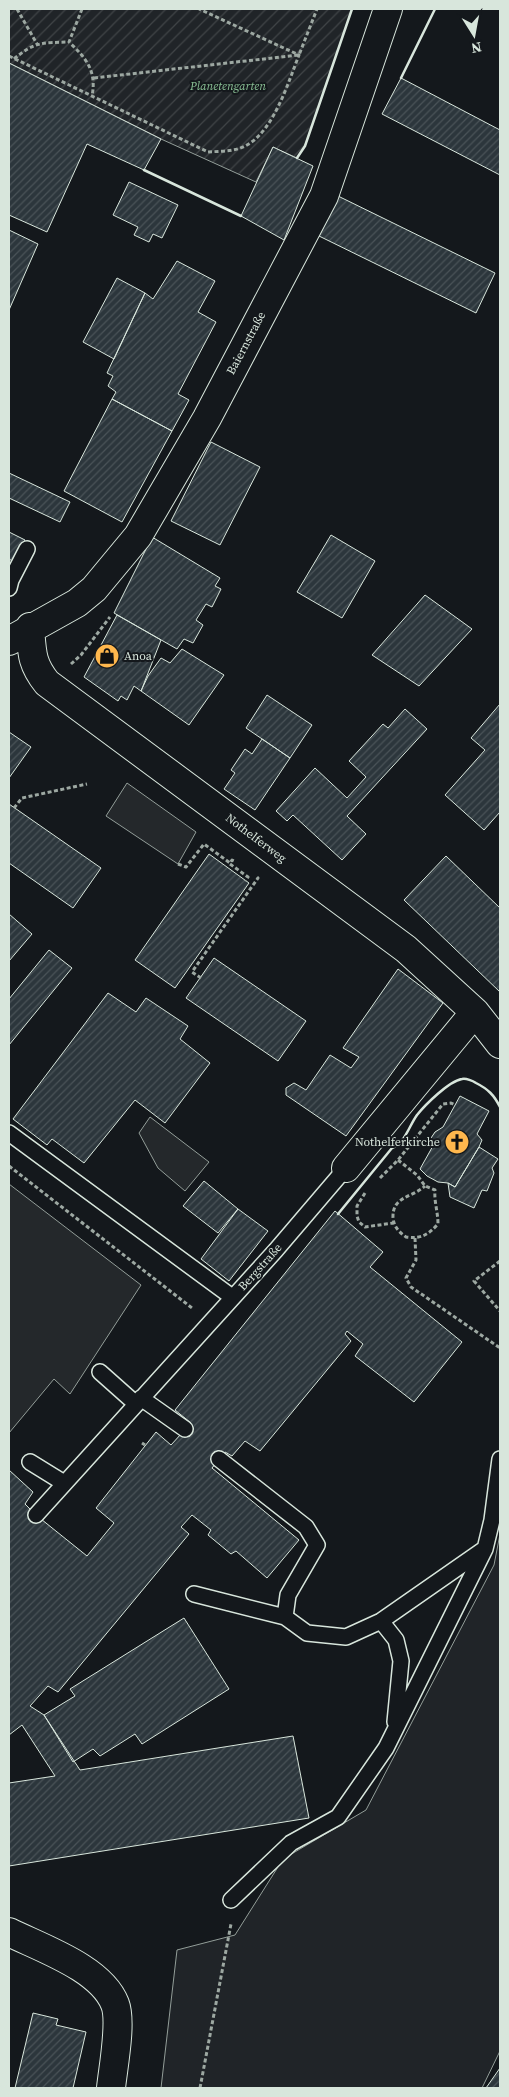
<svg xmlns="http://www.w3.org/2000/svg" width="509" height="2097" viewBox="0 0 509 2097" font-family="'Source Serif 4',serif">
<defs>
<pattern id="garden-furrows" width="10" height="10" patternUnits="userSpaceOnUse" patternTransform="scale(1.25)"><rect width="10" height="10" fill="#202428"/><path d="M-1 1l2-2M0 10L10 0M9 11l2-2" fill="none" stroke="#404447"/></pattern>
<pattern id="building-hatch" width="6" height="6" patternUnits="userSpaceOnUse" patternTransform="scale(1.25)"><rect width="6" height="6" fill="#2c363c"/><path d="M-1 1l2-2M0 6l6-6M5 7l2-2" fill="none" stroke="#4a5358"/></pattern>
</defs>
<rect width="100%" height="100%" fill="#14181c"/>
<path fill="#202428" stroke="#939e99" d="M500,1534V2051L482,2088H161L177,1950L235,1935L283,1859L366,1810L494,1565Z"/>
<path fill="url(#garden-furrows)" stroke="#939e99" d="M9,9H352L305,146L297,158L273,147L256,182L161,139L9,63Z"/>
<path fill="#24282b" stroke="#939e99" d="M127,783L196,832L178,864L106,816Z
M150,1117L209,1162L185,1191L158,1168L139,1133Z
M9,1184L141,1285L70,1394L54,1379L9,1433Z"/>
<path fill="url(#building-hatch)" stroke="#d8e6dc" d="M9,63L161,139L144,170L87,144L47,232L9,215Z
M401,78L500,130V175L382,114Z
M273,147L313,166L284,240L241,216Z
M129,182L178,205L162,238L153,234L149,242L134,235L138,227L113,215Z
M338,196L495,273L476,313L319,236Z
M9,230L38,244L9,310Z
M177,261L215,281L198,312L216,322L178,394L189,400L172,431L112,399L116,392L108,386L113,376L107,373L145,293L153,299Z
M117,278L145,293L114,359L83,342Z
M112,399L172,431L122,522L64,491Z
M211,442L260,467L220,545L171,521Z
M9,473L70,502L60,522L9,498Z
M9,532L25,540L14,562L9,559Z
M331,535L375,561L342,618L297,592Z
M152,537L220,578L215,586L221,589L212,607L206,604L196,620L203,625L193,643L184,639L177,649L114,613Z
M425,595L472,629L419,686L372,655Z
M117,615L161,640L141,691L134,686L127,700L121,696L118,701L84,677Z
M182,649L224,675L189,725L141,691L148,676L161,658L170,663Z
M267,695L312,725L290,758L246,728Z
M500,704V812L484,830L445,795L485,750L471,738Z
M405,709L427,729L347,816L366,834L342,860L293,815L287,821L276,811L315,768L347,798L366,777L349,761L383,724L388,728Z
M9,732L31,747L9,778Z
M262,739L290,758L255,810L224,789L235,773L231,770L245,749L252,754Z
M9,804L101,868L73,908L9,863Z
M209,854L249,883L175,988L135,960Z
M446,856L500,908V992L404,900Z
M9,914L32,934L9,961Z
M49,950L72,968L9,1045V999Z
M214,958L306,1021L278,1061L186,998Z
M398,969L443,1003L346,1136L286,1095V1088L294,1083L306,1090L330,1055L351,1068L359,1057L343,1048Z
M108,993L136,1012L146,998L188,1026L180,1039L210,1063L165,1123L135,1100L84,1163L52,1139L47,1145L13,1119Z
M460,1096L489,1111L477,1134L482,1140L479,1147L455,1187L448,1183L438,1182L427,1176L420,1169L434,1144L431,1138L435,1132L443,1127Z
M479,1147L498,1159L492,1168L494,1173L487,1191L482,1190L474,1208L450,1197L448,1183L455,1187Z
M204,1181L238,1209L218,1233L183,1206Z
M238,1209L268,1231L229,1281L201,1259Z
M335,1211L383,1252L370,1267L462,1342L414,1402L355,1356L363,1344L347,1331L345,1334L351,1341L260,1451L245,1441L232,1456L225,1452L212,1468L299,1540L267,1578L236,1551L231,1554L208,1535L211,1530L192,1515L181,1527L189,1534L58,1692L48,1686L30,1706L44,1715L80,1770L293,1736L309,1818L9,1866V1783L55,1776L22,1725L9,1735V1470L33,1492L25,1504L36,1515L87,1556L114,1523L96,1508L156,1432L171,1445L191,1423L175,1410Z
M184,1618L229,1689L142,1744L135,1734L100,1756L93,1749L73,1762L44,1715L75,1696L70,1689Z
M33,2013L58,2019L56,2025L86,2032L73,2088H15Z
M500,2068V2088H486Z"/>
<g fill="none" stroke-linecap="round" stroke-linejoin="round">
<defs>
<path id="lane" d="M9,588L11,580L27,549
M9,1133L232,1297
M100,1372L136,1404
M141,1398L185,1429
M219,1459L306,1527L317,1545L288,1595L285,1617
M30,1462L64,1483
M36,1515L276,1250L346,1168
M194,1594L285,1617L307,1633L346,1637L381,1621L483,1550
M381,1621L396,1640L401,1661L395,1722
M231,1900L291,1843L338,1817L386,1748L485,1549L492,1520L500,1459"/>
<path id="street" d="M30,627C32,652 31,663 47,683L406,949L475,1012L500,1044
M9,641L77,603L94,589L138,536L207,418L324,196L388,9
M346,1168L475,1012
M9,1932C41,1948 101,1968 115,2004C122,2022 113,2068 111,2088"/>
</defs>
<use href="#lane" stroke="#d8e6dc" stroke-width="18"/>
<use href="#street" stroke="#d8e6dc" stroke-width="30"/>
<path stroke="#9da8a2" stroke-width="3" stroke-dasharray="4 2.5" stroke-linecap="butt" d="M17,9L37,44
M82,9L69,42C86,58 97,71 92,96
M9,56L208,152C221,151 235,152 247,145C274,130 288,83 299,55L199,9
M14,59C35,41 43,43 69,42
M94,78L299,55L317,9
M71,664L81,655L110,617
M14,808L22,798L87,784
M178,864L186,867L204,844L230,863L232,860L234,861
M230,864L248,877L245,881
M201,978L192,972L258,878L257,877
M398,1160L417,1175L425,1186L435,1190C434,1202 438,1212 438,1224C428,1235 421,1239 406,1237C399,1232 394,1227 393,1218C392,1196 412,1198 425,1186
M9,1166L192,1308
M380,1178L398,1160L443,1104L451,1103L455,1105
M365,1193L357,1206V1216L359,1222L365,1227L393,1223
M415,1238L416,1260L406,1278L411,1287L500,1348
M500,1261L474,1281L500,1311
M142,1443L145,1445
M200,2088L231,1924"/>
<use href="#lane" stroke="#14181c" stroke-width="15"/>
<use href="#street" stroke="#14181c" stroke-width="28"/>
<path stroke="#d8e6dc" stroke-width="2.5" d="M401,78L435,9
M297,158L305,146L352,9
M144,170L241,216
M338,1214L392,1148C405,1143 409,1126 417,1115C425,1105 449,1081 462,1079C466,1078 473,1081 476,1083C488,1089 494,1095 500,1107"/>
</g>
<defs>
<symbol id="shop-disc" viewBox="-11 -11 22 22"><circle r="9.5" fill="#ffb74d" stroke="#14181c"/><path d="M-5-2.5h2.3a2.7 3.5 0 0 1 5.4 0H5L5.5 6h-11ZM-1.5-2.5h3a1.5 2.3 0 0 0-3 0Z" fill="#111"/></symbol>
<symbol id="church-disc" viewBox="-11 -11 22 22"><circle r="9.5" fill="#ffb74d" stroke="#14181c"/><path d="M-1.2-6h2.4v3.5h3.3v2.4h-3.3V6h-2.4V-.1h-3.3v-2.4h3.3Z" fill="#111"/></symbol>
</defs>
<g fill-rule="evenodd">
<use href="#shop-disc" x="93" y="642" width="28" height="28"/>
<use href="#church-disc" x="443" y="1128" width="28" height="28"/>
</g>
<g text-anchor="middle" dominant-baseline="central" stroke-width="4" stroke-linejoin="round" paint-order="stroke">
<g font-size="12" font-style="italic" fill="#8ac095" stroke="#14181c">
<text x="228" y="86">Planetengarten</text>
</g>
<g font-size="12" fill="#d8e6dc" stroke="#14181c">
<text transform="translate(246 343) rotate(-62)">Baiernstraße</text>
<text transform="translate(256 838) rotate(37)">Nothelferweg</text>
<text transform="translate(260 1267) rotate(-48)">Bergstraße</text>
</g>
<g font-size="12" fill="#d8e6dc" stroke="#14181c" text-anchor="start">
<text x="124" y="656">Anoa</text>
<text x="440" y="1142" text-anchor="end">Nothelferkirche</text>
</g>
</g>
<rect width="509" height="2097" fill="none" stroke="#d8e6dc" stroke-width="20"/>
<g transform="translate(474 35) rotate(169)" stroke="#14181c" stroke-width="4" paint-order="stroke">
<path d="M0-4L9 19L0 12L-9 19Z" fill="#d8e6dc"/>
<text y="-8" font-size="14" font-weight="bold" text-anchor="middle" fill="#d8e6dc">N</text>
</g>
</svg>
